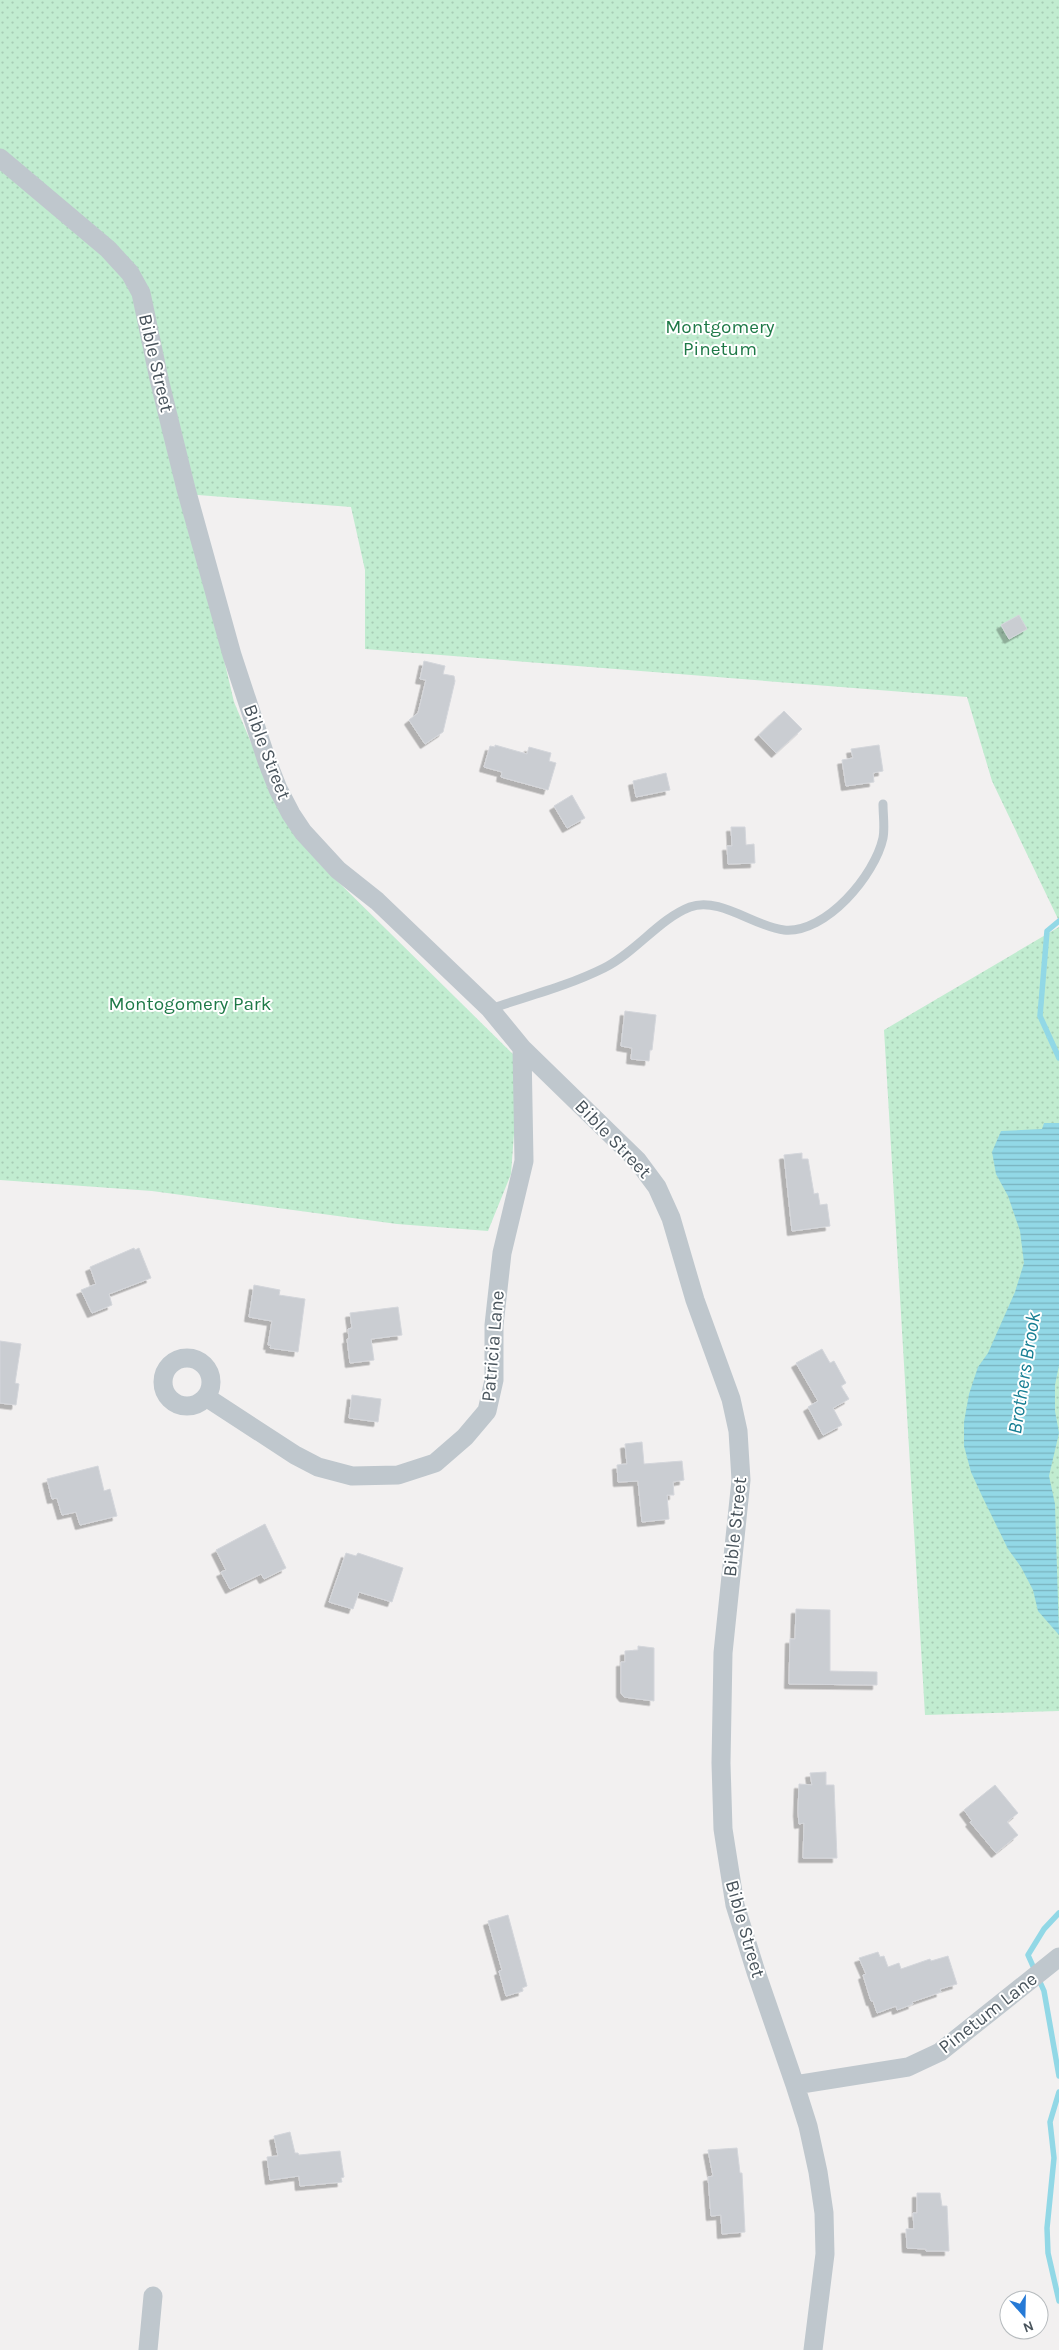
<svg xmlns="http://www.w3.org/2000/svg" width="1059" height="2350" viewBox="0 0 1059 2350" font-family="Karla,sans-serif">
<defs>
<pattern id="park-dots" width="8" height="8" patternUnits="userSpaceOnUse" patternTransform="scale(1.25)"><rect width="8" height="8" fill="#c1ecd0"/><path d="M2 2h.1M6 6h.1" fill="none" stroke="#a7ccb5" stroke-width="1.8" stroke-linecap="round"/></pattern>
<pattern id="water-rules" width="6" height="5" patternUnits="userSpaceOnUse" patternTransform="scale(1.25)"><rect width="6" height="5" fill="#92d8e6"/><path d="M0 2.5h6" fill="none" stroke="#79b2be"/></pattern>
<filter id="shadow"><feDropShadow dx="-4.5" dy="4.5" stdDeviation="0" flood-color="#0004"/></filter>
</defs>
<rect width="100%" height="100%" fill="#f2f0f0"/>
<path fill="url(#park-dots)" d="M0,0H1059V921L992,781L967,697L365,649V570L351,507L185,494L234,702L273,795L319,863L525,1066L515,1120L511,1174L488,1231L397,1224L152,1191L0,1180Z
M1059,927V1711L925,1715L884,1030Z"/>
<path fill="url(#water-rules)" d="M1044,1123H1059V1365L1055,1385V1411L1059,1433L1049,1476L1055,1504L1059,1635L1038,1611L1033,1590L1021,1567L1008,1549L982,1496L971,1472L964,1446V1422L969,1394L978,1367L988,1353L1015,1292L1024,1263L1020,1231L1008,1196L996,1174L992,1152L1001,1131L1042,1129Z"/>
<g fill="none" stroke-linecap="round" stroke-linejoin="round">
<path stroke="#92d8e6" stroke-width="5.5" d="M1059,921L1047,931L1040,1016L1059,1058
M1059,1913L1044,1929L1028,1955L1044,1991L1059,2076
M1059,2092L1050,2122L1054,2158L1047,2228L1048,2253L1059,2301"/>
</g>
<path fill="#cacdd2" stroke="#d4d6db" filter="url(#shadow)" d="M1019,615L1027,629L1009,639L1001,625Z
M424,661L445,666L443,674L454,676L455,681L443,732L425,744L409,720L418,713L426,680L420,679Z
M784,711L802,729L776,753L759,735Z
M495,745L527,754L529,747L551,753L549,761L556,763L548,790L501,777L502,772L484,767L490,746L495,747Z
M879,745L883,771L873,773L874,782L846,786L842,760L853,758L851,749Z
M666,773L670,790L636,797L633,781Z
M572,795L585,818L567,828L554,806Z
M731,827H745L746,845L754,844L755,863L728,864L727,846H732Z
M625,1011L656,1015L652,1050H650L649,1061L631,1059L632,1048L621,1046Z
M802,1153V1159H808L814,1194L818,1193L820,1205L827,1204L830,1226L792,1231L784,1155Z
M134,1248L135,1250L139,1248L151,1278L109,1294L112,1305L92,1313L81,1290L96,1284L90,1267Z
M254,1285L280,1290L279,1295L305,1299L298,1352L270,1348L271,1345H268L272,1321L249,1317Z
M398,1307L402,1335L371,1339L374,1360L350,1363L347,1339H349L348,1329L352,1328L350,1313Z
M0,1341L21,1344L15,1383L19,1384L16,1405L0,1403Z
M822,1349L830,1363L834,1361L846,1383L841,1386L849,1399L833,1408L842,1425L823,1435L808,1407L818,1401L796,1363Z
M352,1395L381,1399L378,1422L349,1418Z
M642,1442L644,1464L682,1461L684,1480L673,1482L674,1495H667L669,1519L642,1522L638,1481L618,1482L617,1465L627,1464L625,1444Z
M98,1466L104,1491L110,1489L117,1516L80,1525L76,1512L62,1515L57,1498L52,1499L47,1479Z
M265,1524L286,1568L264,1579L261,1574L230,1589L221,1572L226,1570L216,1550Z
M346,1553L356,1556L358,1553L403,1568L392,1602L359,1592L353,1609L329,1602Z
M796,1609L830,1610V1671L877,1672V1685L789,1684L790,1639H795Z
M638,1646L654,1648V1701L624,1697L621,1693V1662H625V1651L638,1650Z
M826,1772V1785H834L837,1858H803L804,1823L799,1824L798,1812L799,1784L812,1785L810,1773Z
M995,1785L1018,1813L1007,1822L1018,1835L996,1853L970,1822L972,1821L964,1810Z
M508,1915L527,1986L522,1988L523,1991L506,1996L499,1971L502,1970L488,1921Z
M878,1952L880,1957L884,1956L888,1967L899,1963L901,1969L930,1959L931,1961L948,1956L957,1984L940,1989L941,1992L912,2002L913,2004L897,2010L896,2006L877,2013L873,2001H871L863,1975L866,1974L859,1958Z
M290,2132L295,2153H298L299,2155L340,2151L344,2177L341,2178L342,2182L300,2186L299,2176L270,2180L267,2157L278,2156L274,2136Z
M737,2148L740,2173H742L745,2232L722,2234L721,2215L711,2216L708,2177L713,2176L708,2150Z
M917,2193H940L942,2206H947L949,2251H926V2249L907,2248L906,2229H914L913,2213H917Z"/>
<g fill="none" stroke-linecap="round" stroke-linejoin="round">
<path stroke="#bfc7cd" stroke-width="9" d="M490,1009C528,996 568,986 604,968C636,952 659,919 690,907C719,896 755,927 784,930C826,934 875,875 883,838C885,828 883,815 883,804"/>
<path stroke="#bfc7cd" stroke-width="19" d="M0,158L108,249L130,273L141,293L159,379L186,489L232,655L267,761L278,789L291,814L303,832L338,870L377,901L490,1009L522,1048L637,1160L657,1187L671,1218L695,1300L731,1399L738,1431L741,1480L723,1653L721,1763L723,1829L735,1905L756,1972L795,2085L808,2126L818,2172L824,2213L825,2254L813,2350
M163 1382a24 24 0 1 1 48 0a24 24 0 1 1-48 0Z
M206,1397L295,1455L318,1467L352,1476L398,1475L435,1463L465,1437L487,1411L494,1380V1325L502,1253L524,1161L522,1048
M795,2085L908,2067L940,2052L1059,1957
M148,2350L153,2296"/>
</g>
<g text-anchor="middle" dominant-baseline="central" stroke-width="4" stroke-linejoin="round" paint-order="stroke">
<g font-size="19" fill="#1e7947" stroke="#fff">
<text x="720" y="327">Montgomery<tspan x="720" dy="22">Pinetum</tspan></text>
<text x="190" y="1004">Montogomery Park</text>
</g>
<g font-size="19" fill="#49545c" stroke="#fff">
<text transform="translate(156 363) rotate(77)">Bible Street</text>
<text transform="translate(267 752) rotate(69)">Bible Street</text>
<text transform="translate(613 1139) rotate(46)">Bible Street</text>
<text transform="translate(493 1346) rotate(-85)">Patricia Lane</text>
<text transform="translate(735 1527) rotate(-84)">Bible Street</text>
<text transform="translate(745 1929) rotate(74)">Bible Street</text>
<text transform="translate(988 2013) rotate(-38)">Pinetum Lane</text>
</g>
<g font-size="20" font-style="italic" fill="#167e93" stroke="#fff">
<text transform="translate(1024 1373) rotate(-81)">Brothers Brook</text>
</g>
</g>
<g transform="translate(1024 2315) rotate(160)"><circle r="24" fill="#ffffff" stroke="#b6bbbe"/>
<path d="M0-4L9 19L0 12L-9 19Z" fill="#267ad6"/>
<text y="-8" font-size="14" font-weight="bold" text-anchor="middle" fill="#49545c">N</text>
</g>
</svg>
